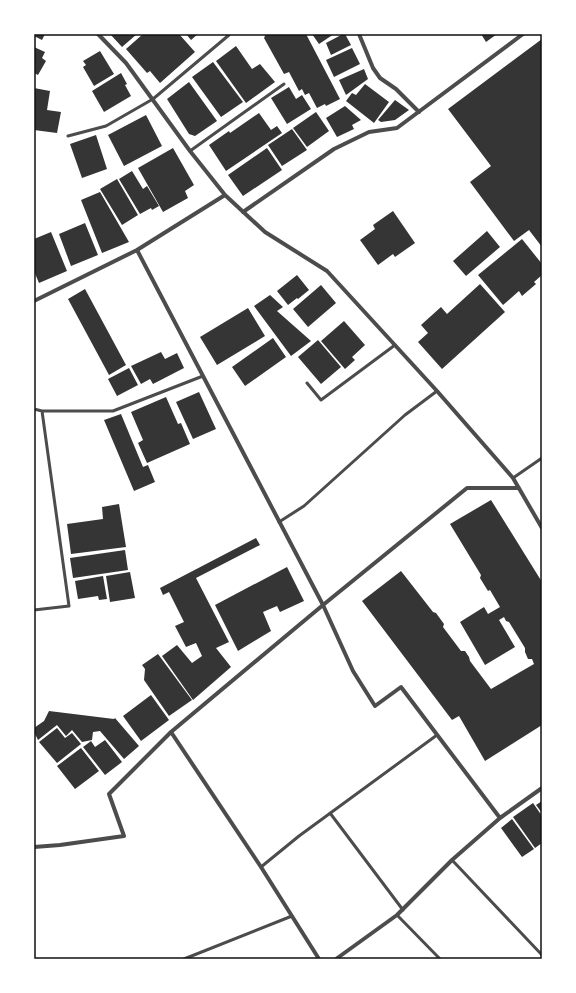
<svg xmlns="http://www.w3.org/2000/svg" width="576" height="993" viewBox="0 0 576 993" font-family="Figtree,sans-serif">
<rect width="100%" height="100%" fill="#fff"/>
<path fill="#353535" d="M34,34H45L42,40L34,36Z
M110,34H137L122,47Z
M143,34H179L195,52L160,83L150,71L147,73L126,49Z
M186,34H198L191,40Z
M264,34H306L340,99L326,106L325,104L317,108L309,93L305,95L302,89L299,91L289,72L284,74L264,38L265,36Z
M312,34H334L319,44Z
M343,34H345L351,45L331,55L326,43Z
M481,34H497L486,42Z
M542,39V247L529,230L514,241L470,182L491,166L448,109Z
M236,46L252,69L260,64L275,82L246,103L216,61Z
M34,47L45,52L42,58L46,61L38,75L34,73Z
M352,48L360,64L334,77L326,60Z
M100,51L114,74L94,86L83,67L86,65L83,61Z
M213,62L243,102L221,117L192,77Z
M364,69L368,79L346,95L339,80Z
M121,73L127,84L125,85L131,96L104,112L92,91Z
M189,82L217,121L195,136L189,134L167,99Z
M365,84L389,102L374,123L346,101L352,93L356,95Z
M289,87L296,99L302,95L311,109L287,124L271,98Z
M34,88L50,91L47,110L61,112L57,133L34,130Z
M395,100L409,110L395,120L381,122L378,120Z
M345,106L361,120L352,125L354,129L337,137L326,118Z
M316,112L329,131L307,147L293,128Z
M259,113L271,130L277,126L282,133L226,171L209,145L229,131L230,133Z
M146,115L162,146L124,166L108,135Z
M292,129L307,150L282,166L268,145Z
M96,135L107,169L82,178L70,144Z
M173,148L194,185L185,191L188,198L163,212L138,168Z
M267,148L282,170L243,196L228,175Z
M132,171L143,189L147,186L159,206L152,210L151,208L140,214L119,179Z
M117,179L138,215L122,225L100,189Z
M100,192L129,242L102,253L81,200Z
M393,211L415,243L395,257L393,254L378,265L360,240L375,229L373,225Z
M85,223L98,255L71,266L59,234Z
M487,231L500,247L466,276L453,261Z
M51,232L67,271L39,283L34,271V239Z
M522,239L542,264V275L534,282L536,284L522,296L519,291L503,305L478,275Z
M297,275L309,290L298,299L297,298L288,305L277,291Z
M480,284L505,312L442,369L418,342L428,333L421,325L441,307L447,314Z
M321,285L336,303L308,327L293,309Z
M85,289L126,365L109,375L68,299Z
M270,295L283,307L277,311L311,341L291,356L254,306Z
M248,308L265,336L217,365L200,337Z
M344,321L365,345L352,357L355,360L345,369L321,341Z
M273,338L286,357L245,386L232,367Z
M318,340L341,367L321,384L298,357Z
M161,352L165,359L177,353L184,368L153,384L150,379L141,384L131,366Z
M129,368L138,385L117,396L108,379Z
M199,392L216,429L193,439L176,402Z
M166,397L178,424L181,423L190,444L147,463L138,443L143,440L131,412Z
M121,414L143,467L148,465L155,482L134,491L104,420Z
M491,500L542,582V725L485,761L459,716L452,720L362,601L401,571L433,612L436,613L444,624L443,627L461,651H465L469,657L470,661L491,689L534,664L532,659H528L525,652V648L509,622L506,621L504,617L499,620L515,647L485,665L460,622L484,607L488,614L500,607L490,590L488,591L480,578L481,575L450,524Z
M119,504L126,547L71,554L67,524L103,519L102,507Z
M256,538L260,545L196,578L229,642L216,648L231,667L193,700L162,656L177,645L192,663L202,656L196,643L186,647L175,626L184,622L169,592L163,595L160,588Z
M125,550L128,570L73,578L70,558Z
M287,567L304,601L280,612L277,606L263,612L271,631L238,651L215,605Z
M130,572L135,598L110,602L106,576Z
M103,576L107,599L99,600L98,596L78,599L75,581Z
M158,654L192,700L169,716L144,680L145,669L142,665Z
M151,695L169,720L141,741L123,716Z
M49,711L114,719L115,718L139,746L124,759L100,731L93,732L92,740L82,742L72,730L66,736L57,725L38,740L34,732V728L44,721Z
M57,728L65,738L72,733L81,744L57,763L39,742Z
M105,740L122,762L105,775L83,747L91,741L95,747Z
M81,748L99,771L75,789L57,766Z
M542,801V813L536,805Z
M533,803L542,816V843L535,848L513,817Z
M512,819L534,849L522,857L501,828Z"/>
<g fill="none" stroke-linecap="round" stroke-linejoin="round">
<path stroke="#4c4c4c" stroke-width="3" d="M68,136L106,126L153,99L229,35L228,34
M190,151L284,84
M307,383L321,400L395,345
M34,409L42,411L69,606L34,610
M42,411H113L203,376
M513,478L542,458
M279,522L304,506L405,415L437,391
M330,813L403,910
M452,860L542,955
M261,867L299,836L437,735
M397,915L440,959
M184,959L292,916"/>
<path stroke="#4c4c4c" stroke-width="4" d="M98,34L126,63L190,151L225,195L265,232L327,271L437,391L513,478L542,528
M359,34L373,68L380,78L396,89L419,112
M243,212L334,149L369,132L397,128L523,34
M137,250L323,605L353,671L375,706L401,687L500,818
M34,301L137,250L225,195
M171,732L261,867L319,959
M34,847L60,845L124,836L109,794L171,732L323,605L467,488H519
M336,959L397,915L452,860L500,818L542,788"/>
</g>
<rect width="576" height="993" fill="none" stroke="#ffffff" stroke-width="70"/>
<rect x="35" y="35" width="506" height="923" fill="none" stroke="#111" stroke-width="1.5"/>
</svg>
